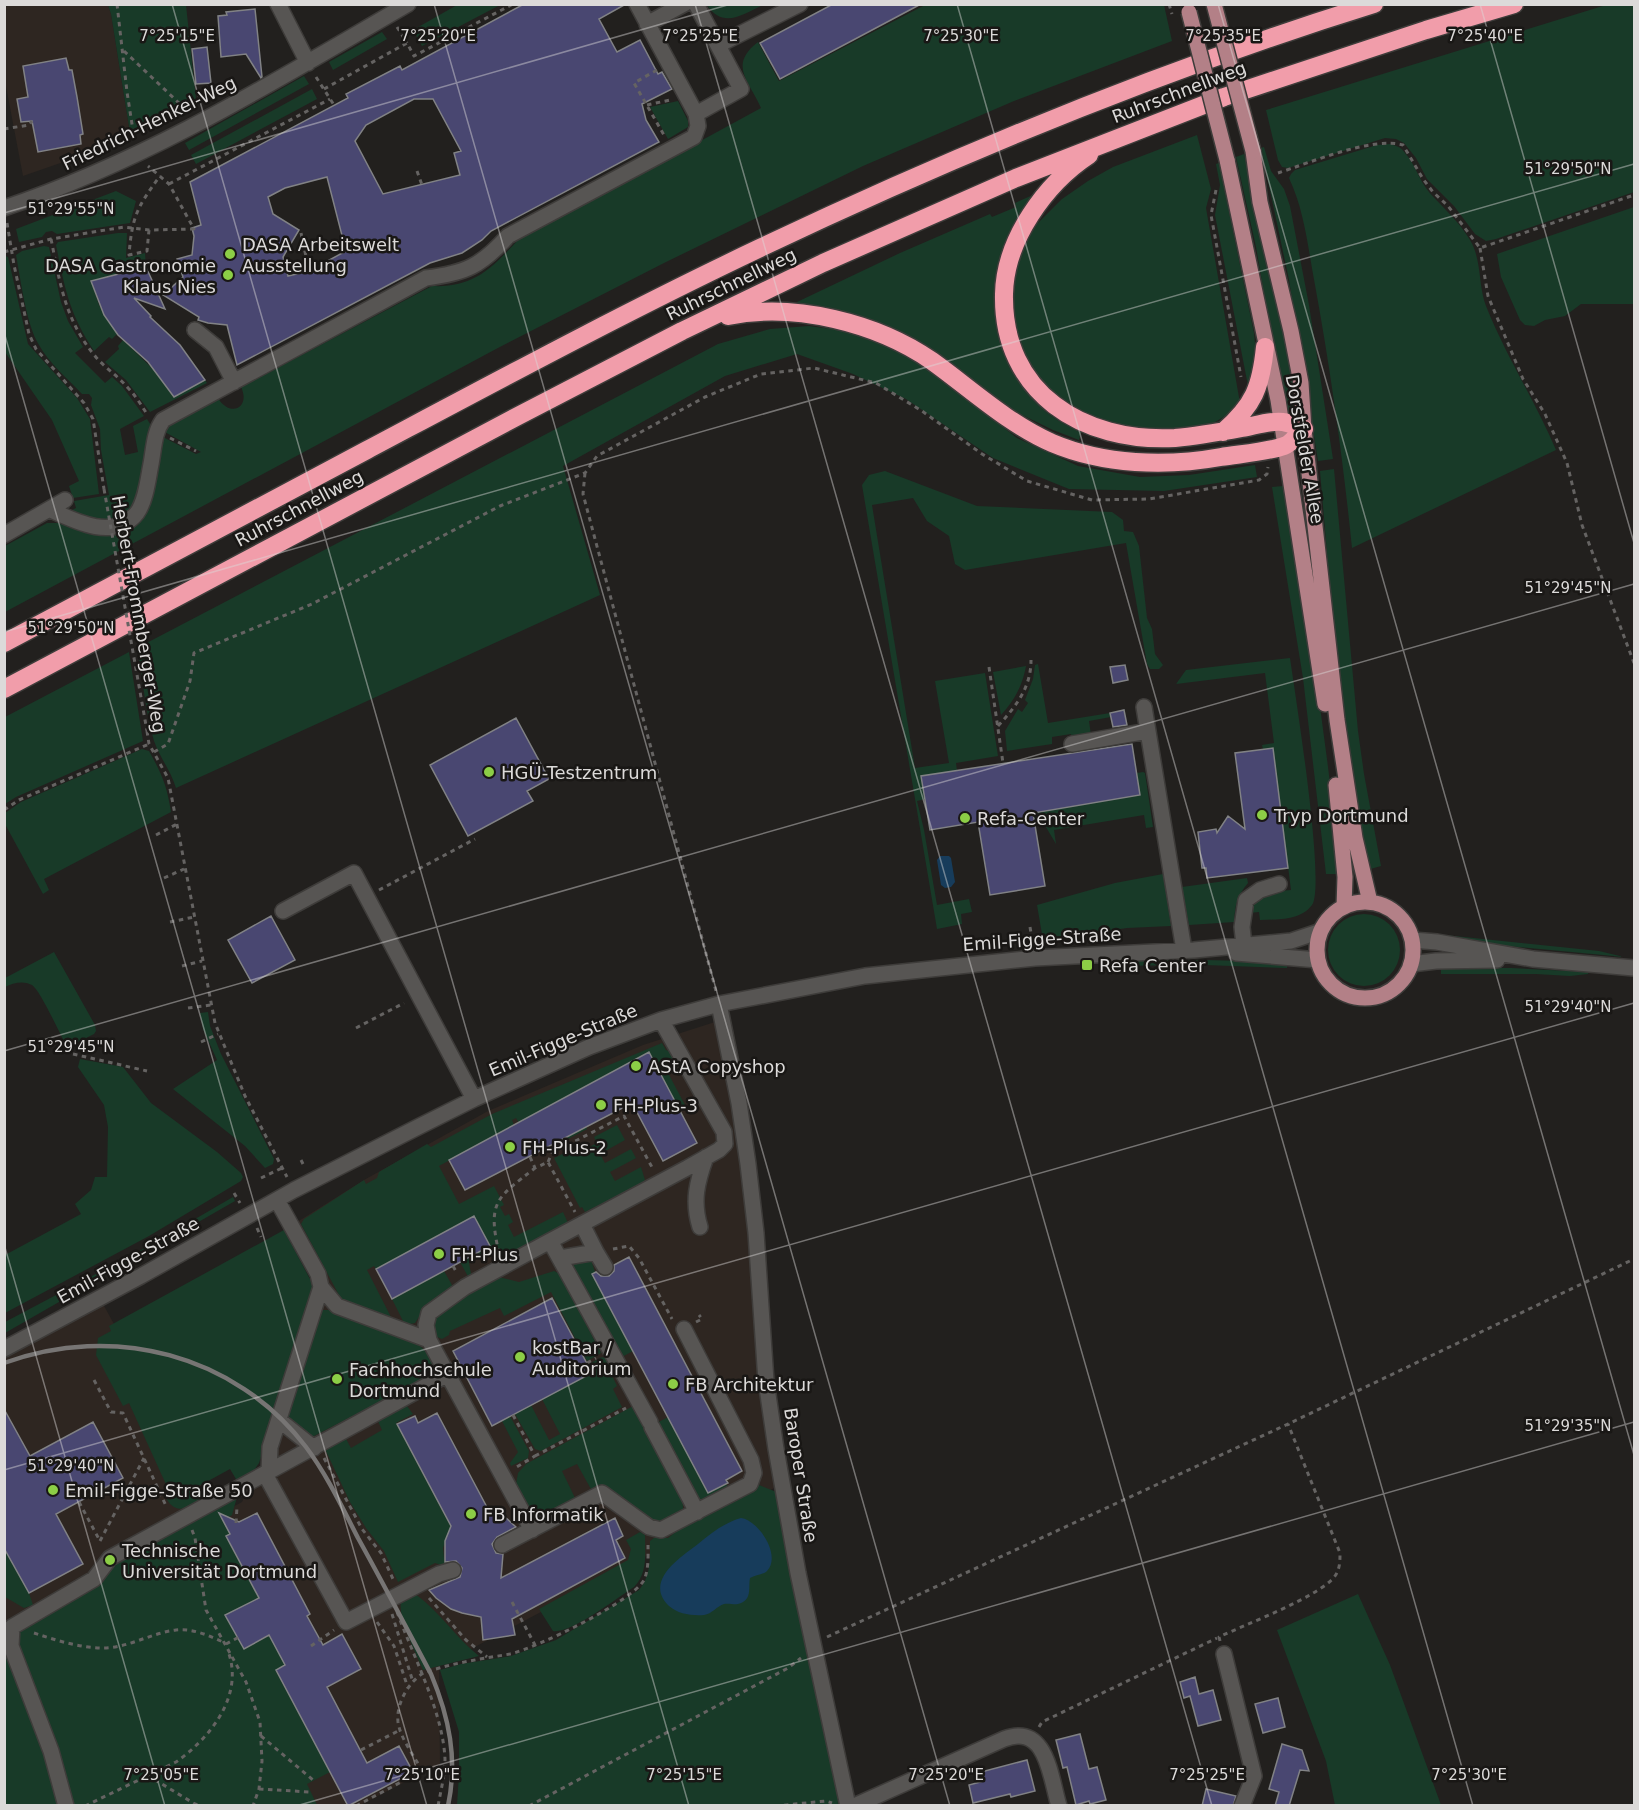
<svg xmlns="http://www.w3.org/2000/svg" width="1639" height="1810" viewBox="0 0 1639 1810" font-family="'DejaVu Sans',sans-serif">
<rect width="100%" height="100%" fill="#22201e"/>
<path fill="#2e2621" d="M4,5H108L111,14L130,133L69,160L23,176L5,81Z
M715,1022L729,1075L739,1136L780,1485L439,1666L440,1764L360,1805L5,1806V1356L103,1304L215,1509L216,1516L242,1502L261,1467L315,1289L313,1275L286,1229L364,1180L488,1111L643,1045Z"/>
<path fill="#183a28" d="M108,5H186L196,99L130,133L111,14Z
M457,5H500L422,46L413,30Z
M707,5H763C742,15 723,29 707,5Z
M925,5H1164L1172,41L1014,101L863,166L664,263L496,349L5,612V546L47,523H59L92,535L126,530L161,436L196,454L201,452L163,431L164,428L218,398C230,418 251,408 241,387L432,286C473,288 491,269 517,241L761,108C749,81 728,65 758,42L779,81Z
M1606,5H1634V192L1496,239L1486,241L1475,234L1454,206L1427,179L1416,158L1404,143L1396,139L1385,138L1288,168L1282,167L1278,160L1266,110Z
M382,32L387,39L333,70L329,62Z
M304,76L309,84L189,150L185,143Z
M312,89L317,99L196,164L191,155Z
M678,101L688,121V127L668,139L650,107Z
M1197,135L1211,189L1206,208L1240,403L1227,415L1210,425L1193,429H1129L1074,411L1035,376L1023,356L1011,310L1013,280L1022,248L1037,224L1062,199L1088,181L1113,167Z
M1390,144C1397,146 1401,147 1405,153C1415,164 1419,180 1429,192C1443,208 1459,221 1470,240C1482,260 1478,285 1486,306C1506,356 1535,401 1556,450L1352,548C1343,460 1331,372 1315,285C1308,249 1305,212 1289,178L1291,174L1295,170L1377,145Z
M1264,147L1271,171L1284,189L1290,206L1309,305L1333,459L1318,461L1289,280L1261,148Z
M1244,154L1281,312L1295,392L1294,412L1285,414L1256,247L1236,157Z
M1219,163L1254,333L1256,354L1249,391L1215,215L1220,185L1216,164Z
M1046,189C1031,206 1014,223 1005,244C979,306 1002,387 1061,422C1067,426 1074,428 1081,432L1079,440L1053,430L1018,413L944,359L799,310L797,302L900,253L990,214L992,217L1016,207L1015,203Z
M116,191L136,201L130,223L57,234L52,231L46,232L42,237L19,242L16,229Z
M1634,207V304H1581L1565,316L1545,320L1534,326L1525,325L1520,320L1501,277L1497,254Z
M118,233H127L126,258L145,253L146,266L91,281L99,305L117,334L112,339L109,337L94,351C69,313 65,289 56,245L58,242Z
M44,246L49,247L61,302L68,321L83,347L75,353L105,383L112,377L122,386L144,416L120,429L125,455L138,452L133,426L147,419L152,427C147,456 146,524 104,523C93,522 79,515 68,512L76,508L74,501L109,495L101,450L100,429L91,405L92,398L89,394H82C68,379 49,363 39,345C26,324 21,281 16,255L22,251Z
M5,256L8,257L28,344L77,398L90,419L99,494L73,498L69,486L79,481L52,420L5,352Z
M809,326L847,331L888,345L929,369L1017,438L1078,466L1140,477L1189,475L1255,465L1257,477L1164,491L1069,489L993,458L906,399L853,374L797,354L725,376L563,466L600,595L176,788C171,771 160,758 154,741C145,711 143,678 137,648L718,344L770,329Z
M123,340L158,374L173,397L205,380L207,383L150,412L126,380L105,362L119,349L118,346Z
M1334,469L1358,731L1364,774L1381,866L1367,870L1361,838L1335,647L1320,471Z
M885,471L977,506L1112,512L1123,520L1124,531L1133,532L1139,546L1147,618L1152,629L1155,654L1163,665L1159,669H1150L1147,664L1126,543L965,570L955,564L949,536L927,521L913,498L872,505L915,768L949,763L935,681L985,673L998,756L956,763L957,771L921,776L925,799L917,801L924,830L937,905L969,899L972,912L961,914L962,924L937,929L862,485L869,475Z
M1283,486L1290,505C1309,628 1328,750 1340,874H1326L1303,678L1272,487Z
M129,652L143,741L16,797L5,804V717Z
M1290,658C1295,693 1326,886 1312,905C1300,921 1278,919 1260,920L1259,912L1249,913C1257,892 1271,892 1291,890L1273,748L1263,749L1262,745L1274,743L1265,673L1176,684L1186,670Z
M1038,664L1048,723L1110,713L1111,717L1089,721L1091,735L1072,738L1071,734L1052,737V744L1007,751L1005,731L1018,709L1022,712L1028,703L1025,700L1033,679L1035,665Z
M1026,666C1022,687 1015,699 1001,715L993,672Z
M142,749L149,751C162,774 167,786 171,812L44,879L49,890L43,894L5,824V813L21,802Z
M1143,772L1145,773L1153,827L1146,828L1144,815L1054,830L1056,844L1043,822L1030,824L1032,813L1140,795L1137,773Z
M1163,874L1171,926L1127,928L1043,940L1037,905L1115,883Z
M1247,878L1248,883C1237,896 1235,905 1234,922L1189,925L1182,887Z
M1328 950a36 36 0 1 1 72 0a36 36 0 1 1-72 0Z
M1445,935L1599,951L1624,957L1445,940Z
M54,952L95,1025L96,1031L94,1034L72,1045L65,1043C59,1032 40,990 32,985C23,980 13,983 5,987V978Z
M1134,960H1205L1287,962V968L1205,965L1109,966V963Z
M1441,968H1511L1589,972L1588,974L1570,976L1536,974H1441Z
M208,1012L210,1026L221,1054L274,1159L273,1164L265,1168L245,1146L173,1089L217,1060L203,1029L200,1013Z
M662,1043L666,1050L671,1052L678,1065L667,1071L685,1105L678,1107L649,1053L569,1095L587,1129L566,1140L549,1108L519,1123L516,1118L512,1120L514,1125L439,1166L459,1204L494,1186L504,1205L500,1207L505,1216L509,1214L513,1222L508,1225L514,1237L563,1212L568,1223L497,1265L495,1248L469,1263L472,1279L470,1280L460,1262L474,1216L376,1269L374,1266L367,1270L393,1321L344,1302L340,1297L301,1224L304,1219L364,1180L366,1184L377,1178L379,1172L427,1144L431,1147L492,1114Z
M80,1059L123,1067L151,1103L217,1152L241,1173L243,1177L241,1181L149,1236L5,1313V1255L81,1214L75,1204L91,1190L95,1177H107L108,1127L104,1105L78,1067Z
M617,1125L625,1140L600,1154L605,1163L631,1149L636,1158L610,1172L615,1181L641,1167L645,1180L639,1185L585,1212L582,1207L580,1208L554,1158L569,1151L572,1156L597,1143L594,1137Z
M233,1197L235,1201L5,1333V1322L147,1247Z
M284,1230L311,1281L313,1289L259,1463L252,1473L240,1480L236,1479L230,1469L199,1486L204,1496L202,1500C185,1509 174,1516 164,1494L169,1491L129,1403L123,1406L96,1355L98,1338L111,1331L109,1326Z
M591,1260L595,1272L592,1274L633,1351L620,1358L573,1269L574,1263Z
M444,1271L452,1285L451,1290L422,1312L415,1323L405,1325L392,1299Z
M554,1271L560,1274L601,1353L587,1361L551,1292L504,1316L500,1308L450,1331L449,1335L442,1339L437,1337C435,1331 432,1325 435,1319C440,1308 482,1284 494,1276L519,1282Z
M323,1310H329L417,1344C430,1353 438,1363 428,1377L312,1437L286,1414L318,1314Z
M602,1357L608,1359L612,1362L607,1365L617,1386L613,1389L622,1407L541,1451L535,1449L515,1414L531,1405L549,1440L560,1434L542,1399L592,1373L589,1364Z
M403,1405L407,1406L413,1414L396,1423L451,1527L443,1548L445,1566L435,1563L398,1582L384,1551L366,1528L350,1502L324,1447L345,1437L351,1448L382,1430L377,1419Z
M635,1405C647,1428 687,1490 683,1513L655,1524L592,1491L577,1464L562,1471L576,1500L546,1516L534,1515L516,1484L518,1473L526,1464Z
M510,1416L529,1451L528,1458L511,1466L510,1463L518,1452L502,1421Z
M668,1417L708,1493L726,1484L728,1487L704,1500L698,1498L655,1424Z
M759,1485L779,1493L837,1774L838,1805H457L459,1775V1732L440,1670L461,1664L511,1656L556,1640L639,1590C651,1575 650,1560 650,1541L654,1538H668L677,1531L749,1494Z
M237,1497L232,1515L229,1517L230,1534L226,1537L259,1598L226,1616L243,1647L246,1648L278,1631L289,1662L276,1671L330,1772L307,1784L317,1805H5L4,1635L113,1562Z
M640,1532L645,1535C645,1554 648,1573 634,1587C617,1598 571,1634 553,1631L539,1609L628,1560L631,1549L626,1540Z
M5,1549L29,1593L33,1605L24,1608L5,1597Z
M412,1592C438,1609 455,1637 479,1656L423,1670C416,1652 395,1615 402,1597Z
M1358,1594L1390,1665L1441,1805H1335L1326,1761L1277,1630Z"/>
<path fill="#173c5b" d="M940,856H949L951,858L955,882L951,887L945,888L941,885L937,860Z
M741,1518C758,1520 782,1555 767,1571C763,1575 755,1575 750,1578C748,1588 753,1600 738,1604C734,1605 729,1603 724,1604C717,1606 712,1614 704,1615C692,1616 678,1614 669,1606C643,1581 681,1557 698,1544C711,1533 724,1523 741,1518Z"/>
<path fill="#494771" stroke="#818285" stroke-width="1.5" fill-rule="evenodd" d="M524,4H626L599,19L617,52L640,40L658,74L662,72L672,89L642,104L646,120L659,142L491,231L482,240L462,253L430,263L237,365L227,325L208,323L198,320L199,317L163,295L183,277L177,259L192,255L194,236L192,228L201,225L190,182L348,98L346,94L400,66L402,70ZM414,99H433L461,151L454,153L460,175L383,194L355,141L366,125ZM327,177L346,251L309,271L288,276L283,257L299,230L273,214L268,197L285,188Z
M833,4H921L780,79L760,43Z
M255,9L262,77L261,78L246,54L221,57L218,16L227,15L226,12Z
M207,47L211,83L196,84L192,49Z
M66,58L69,70H72L77,97L83,134L80,135L81,144L38,152L32,121L21,122L17,99L28,97L23,66Z
M146,267L165,309L134,298L151,316L150,317L180,345L205,380L174,397L148,362L118,335L104,315L91,281Z
M1125,665L1128,680L1113,683L1110,667Z
M1124,710L1127,725L1113,727L1110,713Z
M516,718L549,779L527,791L533,801L468,836L430,765Z
M1132,744L1140,795L1033,813L1045,886L990,895L978,822L930,830L921,776Z
M1273,748L1288,868L1207,878L1206,868H1202L1198,832L1216,829L1217,833L1228,816L1245,829L1235,753Z
M271,916L295,960L252,983L228,940Z
M649,1052L697,1143L663,1161L632,1103L465,1190L449,1160Z
M474,1216L490,1246L392,1299L376,1269Z
M629,1257L742,1471L726,1480L728,1483L708,1493L592,1274L596,1272L601,1276H609L614,1271V1265Z
M552,1298L592,1373L492,1426L453,1351Z
M4,1409L30,1456L93,1422L123,1478L56,1514L83,1564L29,1593L4,1548Z
M437,1413L489,1511L506,1518L516,1527L497,1537L492,1544L496,1553L503,1554L501,1578L615,1518L623,1536L616,1540L625,1558L512,1619L515,1635L483,1640L481,1617L462,1613L451,1609L436,1598L429,1590L460,1577L462,1568L456,1561L445,1562V1541L451,1526L397,1424L415,1416L418,1423Z
M219,1513L239,1522L257,1513L310,1614L307,1616L323,1645L342,1634L361,1669L327,1687L367,1763L399,1746L413,1772L348,1806L276,1670L285,1665L269,1635L244,1649L225,1615L259,1598L226,1536L230,1534Z
M1195,1677L1199,1694L1213,1690L1221,1720L1198,1726L1190,1696L1184,1698L1180,1682Z
M1278,1698L1285,1727L1263,1733L1255,1704Z
M1080,1734L1089,1769L1097,1767L1106,1800L1090,1804L1089,1801L1076,1805L1067,1767L1063,1768L1056,1740Z
M1282,1744L1302,1750L1309,1771L1300,1770L1289,1806H1275L1279,1792L1269,1789Z
M1027,1760L1035,1791L1011,1797L1010,1794L973,1803L969,1785L984,1781L981,1772Z
M1206,1789L1236,1796L1233,1806H1202Z"/>
<g fill="none" stroke-linecap="round" stroke-linejoin="round">
<defs>
<path id="minor" d="M278,4L308,63
M647,24L684,4
M718,45L800,4
M696,114L741,89L696,4
M4,208C148,160 277,80 408,4
M195,330L216,347L234,382
M51,510C76,522 115,541 137,513C146,500 148,479 151,464C154,448 154,432 163,420L426,278C466,273 481,266 508,236L694,137L698,126L696,114L637,4
M4,535L65,500
M1144,707L1184,950
M1072,744L1148,731
M283,911L354,873L474,1099
M1412,940L1437,942L1533,959L1634,968
M1244,945L1242,927L1246,900L1260,890L1279,884
M1236,953L1318,960
M1411,964L1436,961L1497,960
M719,1004L739,1103L748,1164L756,1233L766,1381L776,1449L798,1573L848,1806
M277,1200L318,1274L321,1287L337,1306L429,1340
M582,1224L596,1252
M700,1227C692,1201 697,1182 706,1157
M550,1241L687,1168L719,1150L725,1144L724,1132L661,1020
M560,1258L596,1252L605,1267
M4,1349L141,1276L294,1190L420,1126L474,1099L589,1047L661,1020L719,1004L865,976L1035,958L1194,950L1291,941L1321,931
M279,1420L314,1448
M652,1427L697,1512
M269,1472L270,1447L321,1287
M265,1474L346,1622L439,1574L453,1570
M532,1530L429,1340L426,1325L429,1313L465,1287L550,1241L650,1422
M502,1545L602,1493L649,1527L661,1530L750,1484L754,1473L751,1460L684,1329
M12,1627L94,1579L110,1558L448,1374
M12,1627L11,1646L51,1751L66,1806
M1224,1654L1254,1776L1242,1806
M854,1806L1004,1739C1047,1723 1050,1776 1059,1806"/>
<path id="major" d="M1253,151L1260,202L1291,331L1301,383L1304,429L1337,720L1355,838L1370,902
M1227,160L1278,400L1325,704
M1336,785L1345,877L1344,907
M1317 950a48 48 0 1 1 96 0a48 48 0 1 1-96 0Z"/>
<path id="highway" d="M1089,155C1045,184 1005,240 1004,294C1002,393 1083,443 1175,438C1197,436 1220,432 1242,428C1254,426 1271,420 1283,422C1290,423 1297,427 1304,429
M728,316C794,302 877,323 932,361C971,389 1007,423 1052,443C1104,465 1166,467 1221,457C1239,454 1267,452 1284,446C1291,444 1298,434 1304,429
M1223,432C1254,405 1261,387 1265,347
M4,643C125,578 246,514 367,450C497,381 627,311 760,248C958,154 1164,69 1374,4
M4,689L518,416L682,331L823,263L1016,178L1224,97L1426,30L1514,4"/>
</defs>
<use href="#minor" stroke="#3e3c3a" stroke-width="18"/>
<use href="#major" stroke="#3e3c3a" stroke-width="18"/>
<use href="#highway" stroke="#3e3c3a" stroke-width="21"/>
<path stroke="#656362" stroke-width="3" stroke-dasharray="4.5 4.5" stroke-linecap="butt" d="M117,4L127,92L134,137
M1169,4L1172,14
M397,27L407,43
M124,51L180,104L185,112
M657,70L634,83L664,135
M316,77L334,105
M324,89L407,43L414,56L513,4
M647,105L670,100
M4,129L29,125L32,121
M417,171L422,185
M1278,173C1309,163 1373,136 1403,145L1423,179L1433,192L1448,206L1480,248L1634,195
M169,184L330,99
M1216,190L1211,215L1241,377
M7,223L14,265L29,334L36,349L84,403L93,419L104,489
M149,230L147,251L129,255C132,217 137,207 160,176
M301,233L307,261
M51,239C60,283 65,320 95,356C104,367 118,376 128,388C136,396 141,405 147,414
M1480,248L1488,296L1523,379L1545,414L1567,463L1582,525L1634,663
M4,252L51,239L124,227L149,230L194,229L169,184L148,166
M170,438L196,451
M585,473L583,494L716,991
M989,667L1003,763
M998,726C1016,706 1031,688 1031,660
M147,731L149,744L168,778L215,1023L245,1096L287,1177
M154,752L168,744L190,681L194,653L312,604L500,506L585,473L597,456L705,397L761,374L814,368L876,383L922,411L982,454L1027,481L1092,500L1149,499L1259,480L1267,474L1268,467
M4,810L19,800L149,744
M156,835L177,824
M164,878L184,869
M379,890L475,839
M170,922L194,917
M1030,927L1033,944
M182,966L202,961
M188,1008L211,1005
M356,1028L404,1003
M201,1042L218,1034
M73,1054L147,1071
M530,1157L535,1168L548,1162L575,1212
M301,1160L304,1166
M548,1162L552,1153L624,1116L653,1169
M261,1178L282,1168
M234,1193L240,1203
M257,1228L261,1237
M613,1249L629,1246L639,1258L672,1319
M499,1253C487,1201 497,1198 535,1168
M453,1266L457,1273
M696,1322L702,1319L699,1315
M587,1363L596,1358
M94,1380L111,1412L123,1413L167,1508
M513,1415L535,1456L515,1468
M535,1456L626,1408
M324,1458L362,1529L381,1553L393,1579
M79,1502L100,1541
M236,1523L237,1507
M192,1530L195,1538L206,1610L246,1682L260,1722L262,1761L259,1789L253,1806
M100,1541L144,1458
M429,1598L466,1640L487,1657
M512,1602L535,1645
M397,1612C413,1656 443,1712 445,1759C445,1774 441,1790 438,1806
M392,1614L413,1682
M377,1622L394,1646L408,1688
M34,1633C55,1640 80,1648 103,1648C128,1648 151,1633 176,1630C193,1628 210,1636 225,1643
M827,1637L1288,1424L1634,1259
M1220,1641L1219,1637C1244,1625 1321,1596 1335,1576C1340,1569 1340,1561 1340,1553L1288,1424
M226,1644L239,1637
M311,1646L334,1630
M1039,1727L1042,1722L1217,1638
M261,1736L313,1780
M361,1750L400,1730
M147,1775L195,1804L202,1806
M259,1789L310,1792
M85,1806L176,1762C210,1738 243,1697 229,1654
M356,1806L418,1773L420,1767C412,1753 400,1737 398,1722C396,1703 409,1681 425,1672C430,1670 437,1669 443,1667C465,1661 487,1658 510,1654C536,1648 632,1602 644,1580C649,1569 648,1555 648,1544
M529,1806L788,1668L801,1658
M775,1806L826,1801L832,1803"/>
<use href="#minor" stroke="#575553" stroke-width="15"/>
<use href="#major" stroke="#b38087" stroke-width="15"/>
<use href="#highway" stroke="#f19daa" stroke-width="18"/>
<path stroke="#777574" stroke-width="4.5" d="M4,1363C113,1323 235,1354 306,1447C327,1475 342,1507 358,1538C383,1583 407,1629 431,1674C449,1717 458,1759 448,1806"/>
<defs>
<path id="major-bridge" d="M1214,4L1253,151
M1189,12L1227,160"/>
</defs>
<use href="#major-bridge" stroke="#3e3c3a" stroke-width="18" stroke-linecap="butt"/>
<path stroke="#656362" stroke-width="3" stroke-dasharray="4.5 4.5" stroke-linecap="butt" d="M104,489L147,731"/>
<use href="#major-bridge" stroke="#b38087" stroke-width="15"/>
</g>
<path fill="none" stroke="#dcdad9" stroke-width="1.5" stroke-opacity="0.45" d="M172,4L689,1806M434,4L950,1806M695,4L1212,1806M957,4L1473,1806M1218,4L1634,1455M1480,4L1634,543M4,213L731,4M4,332L427,1806M4,632L1634,164M4,1051L1634,584M4,1244L165,1806M4,1470L1634,1003M296,1806L1634,1422"/>
<g fill="#8cce46" stroke="#191715" stroke-width="2">
<circle cx="230" cy="254" r="6"/>
<circle cx="228" cy="275" r="6"/>
<circle cx="489" cy="772" r="6"/>
<circle cx="1262" cy="815" r="6"/>
<circle cx="965" cy="818" r="6"/>
<rect x="1081" y="959" width="12" height="12" rx="3"/>
<circle cx="636" cy="1066" r="6"/>
<circle cx="601" cy="1105" r="6"/>
<circle cx="510" cy="1147" r="6"/>
<circle cx="439" cy="1254" r="6"/>
<circle cx="520" cy="1357" r="6"/>
<circle cx="337" cy="1379" r="6"/>
<circle cx="673" cy="1384" r="6"/>
<circle cx="53" cy="1490" r="6"/>
<circle cx="471" cy="1514" r="6"/>
<circle cx="110" cy="1560" r="6"/>
</g>
<g text-anchor="middle" dominant-baseline="central" stroke-width="5" stroke-linejoin="round" paint-order="stroke">
<g font-size="18" fill="#dcdad9" stroke="#191715">
<text transform="translate(1179 92) rotate(-21)">Ruhrschnellweg</text>
<text transform="translate(149 123) rotate(-26)">Friedrich-Henkel-Weg</text>
<text transform="translate(731 284) rotate(-26)">Ruhrschnellweg</text>
<text transform="translate(1305 449) rotate(80)">Dorstfelder Allee</text>
<text transform="translate(299 508) rotate(-28)">Ruhrschnellweg</text>
<text transform="translate(139 614) rotate(80)">Herbert-Frommberger-Weg</text>
<text transform="translate(1042 939) rotate(-4)">Emil-Figge-Straße</text>
<text transform="translate(563 1040) rotate(-23)">Emil-Figge-Straße</text>
<text transform="translate(128 1260) rotate(-29)">Emil-Figge-Straße</text>
<text transform="translate(801 1475) rotate(81)">Baroper Straße</text>
</g>
<g font-size="18" fill="#dcdad9" stroke="#191715" text-anchor="start">
<text x="242" y="244">DASA Arbeitswelt<tspan x="242" dy="21">Ausstellung</tspan></text>
<text x="216" y="265" text-anchor="end">DASA Gastronomie<tspan x="216" dy="21">Klaus Nies</tspan></text>
<text x="501" y="772">HGÜ-Testzentrum</text>
<text x="1274" y="815">Tryp Dortmund</text>
<text x="977" y="818">Refa-Center</text>
<text x="1099" y="965">Refa Center</text>
<text x="648" y="1066">AStA Copyshop</text>
<text x="613" y="1105">FH-Plus-3</text>
<text x="522" y="1147">FH-Plus-2</text>
<text x="451" y="1254">FH-Plus</text>
<text x="532" y="1347">kostBar /<tspan x="532" dy="21">Auditorium</tspan></text>
<text x="349" y="1369">Fachhochschule<tspan x="349" dy="21">Dortmund</tspan></text>
<text x="685" y="1384">FB Architektur</text>
<text x="65" y="1490">Emil-Figge-Straße 50</text>
<text x="483" y="1514">FB Informatik</text>
<text x="122" y="1550">Technische<tspan x="122" dy="21">Universität Dortmund</tspan></text>
</g>
</g>
<g font-size="15" text-anchor="middle" fill="#dcdad9" stroke="#191715" stroke-width="5" stroke-linejoin="round" paint-order="stroke">
<text x="177" y="41">7°25'15"E</text>
<text x="438" y="41">7°25'20"E</text>
<text x="700" y="41">7°25'25"E</text>
<text x="961" y="41">7°25'30"E</text>
<text x="1223" y="41">7°25'35"E</text>
<text x="1485" y="41">7°25'40"E</text>
<text x="1568" y="174">51°29'50"N</text>
<text x="71" y="214">51°29'55"N</text>
<text x="1568" y="593">51°29'45"N</text>
<text x="71" y="633">51°29'50"N</text>
<text x="1568" y="1012">51°29'40"N</text>
<text x="71" y="1052">51°29'45"N</text>
<text x="1568" y="1431">51°29'35"N</text>
<text x="71" y="1471">51°29'40"N</text>
<text x="161" y="1780">7°25'05"E</text>
<text x="422" y="1780">7°25'10"E</text>
<text x="684" y="1780">7°25'15"E</text>
<text x="946" y="1780">7°25'20"E</text>
<text x="1207" y="1780">7°25'25"E</text>
<text x="1469" y="1780">7°25'30"E</text>
</g>
<rect width="1639" height="1810" fill="none" stroke="#dcdad9" stroke-width="12"/>
</svg>
